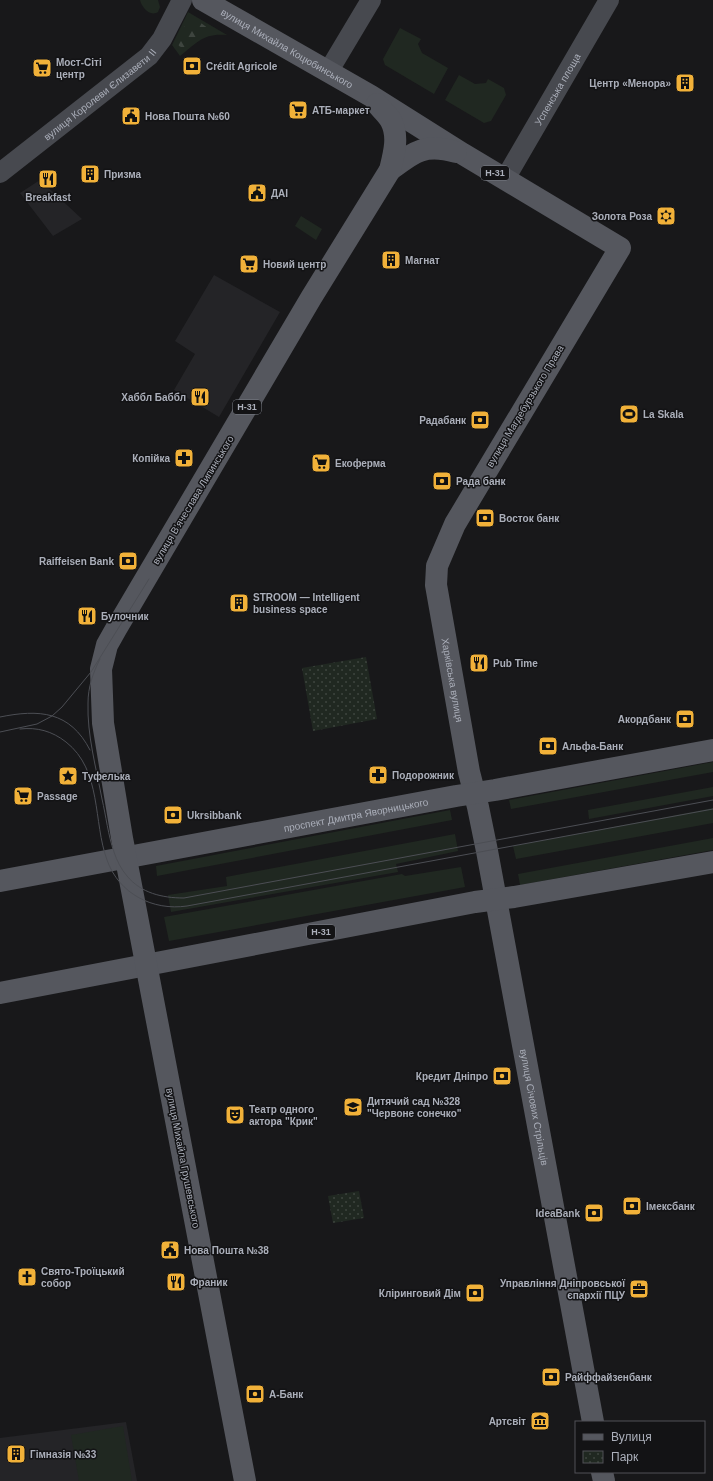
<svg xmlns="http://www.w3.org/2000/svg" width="713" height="1481" viewBox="0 0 713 1481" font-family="Helvetica,sans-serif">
<defs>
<pattern id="forest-firs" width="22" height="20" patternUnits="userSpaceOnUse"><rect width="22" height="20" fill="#202821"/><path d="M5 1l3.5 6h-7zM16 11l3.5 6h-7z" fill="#3e453f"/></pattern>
<pattern id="park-dots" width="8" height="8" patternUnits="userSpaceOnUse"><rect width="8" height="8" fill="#202821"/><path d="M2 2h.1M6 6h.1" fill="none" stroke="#3e453f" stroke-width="1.8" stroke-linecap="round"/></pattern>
</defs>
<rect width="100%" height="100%" fill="#18181a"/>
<path fill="#242427" d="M40,180L82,219L53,236L20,193Z
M214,275L280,312L219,417L174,390L195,354L175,341Z
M126,1422L137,1481H0V1438Z"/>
<path fill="#202821" d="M140,0H158L160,7L158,12C150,17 142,8 140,0Z
M188,12L227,35C203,33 198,42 180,56L172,45Z
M400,28L421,39L418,44L422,53L448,68L434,94L385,65L383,59Z
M459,75L475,84L486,83L488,79L504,88L506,95L491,121L484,123L445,100Z
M301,216L322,229L316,240L295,226Z
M713,762V772L511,809L509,800Z
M713,787V796L589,819L588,810Z
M713,808V823L516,859L513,846Z
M450,810L452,820L157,876L156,866Z
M455,834L458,851L396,864L398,872L171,912L168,895L227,886L226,877Z
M713,838V850L520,885L518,874Z
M461,867L465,887L169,941L164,917L402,874L405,876Z
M123,1426L132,1481H79L71,1435Z"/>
<path fill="url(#forest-firs)" d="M193,20H197L209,29C203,37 195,45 185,49L179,46L177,42C179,31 184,25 193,20Z"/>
<path fill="url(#park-dots)" d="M366,657L377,719L313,731L302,668Z
M359,1191L364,1218L333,1223L328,1196Z"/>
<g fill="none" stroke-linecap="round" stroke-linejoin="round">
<g stroke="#47494f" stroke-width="20">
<path d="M328,72L371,0"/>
<path id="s1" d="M0,173L149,56L162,39L182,0"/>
<path id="s2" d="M505,179L609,0"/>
</g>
<g stroke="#55575e" stroke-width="22">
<path id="s3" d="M203,0L371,96L463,154L620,248L455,524L437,566L436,585L469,772L478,807L487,851L593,1422"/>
<path d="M390,170C414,152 424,143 456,152"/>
<path id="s4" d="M0,881L456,796L495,790L713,750"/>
<path d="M0,993L475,902L514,897L713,862"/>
<path d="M602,1472L604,1481"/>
<path d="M245,1481L122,838L103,723L101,669L107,645L116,629L311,298L390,170C394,154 399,136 391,121C388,115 381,109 377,104"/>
</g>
<path stroke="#4c4e54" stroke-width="1" d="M100,659C93,673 88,687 88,703C87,735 96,767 102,799C106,816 108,835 114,852C117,861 121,869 127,876C141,893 162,898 184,898L713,800
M0,717C39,709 70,711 90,750
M20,729C37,727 52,731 66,742C102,770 93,822 107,860C119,894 153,911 187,906L713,809
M0,732L37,724L52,716L62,707L91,672L149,579"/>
</g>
<defs>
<symbol id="bank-square" viewBox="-11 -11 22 22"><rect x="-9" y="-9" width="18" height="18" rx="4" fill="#f1b139" stroke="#131315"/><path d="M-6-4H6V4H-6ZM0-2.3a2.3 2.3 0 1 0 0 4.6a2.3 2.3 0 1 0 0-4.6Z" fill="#111"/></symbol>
<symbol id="supermarket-square" viewBox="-11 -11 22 22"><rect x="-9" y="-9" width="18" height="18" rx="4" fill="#f1b139" stroke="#131315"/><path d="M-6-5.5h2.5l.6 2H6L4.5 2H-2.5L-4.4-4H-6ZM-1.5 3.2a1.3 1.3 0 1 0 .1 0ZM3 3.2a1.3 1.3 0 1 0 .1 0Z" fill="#111"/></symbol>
<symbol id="building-square" viewBox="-11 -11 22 22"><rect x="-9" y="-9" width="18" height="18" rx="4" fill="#f1b139" stroke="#131315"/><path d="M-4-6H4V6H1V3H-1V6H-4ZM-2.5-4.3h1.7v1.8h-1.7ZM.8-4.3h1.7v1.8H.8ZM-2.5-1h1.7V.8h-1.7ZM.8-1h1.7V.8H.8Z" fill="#111"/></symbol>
<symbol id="civic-square" viewBox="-11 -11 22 22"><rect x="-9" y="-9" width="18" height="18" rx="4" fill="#f1b139" stroke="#131315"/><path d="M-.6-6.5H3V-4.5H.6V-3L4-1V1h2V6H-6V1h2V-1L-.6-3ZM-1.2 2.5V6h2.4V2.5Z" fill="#111"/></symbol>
<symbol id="restaurant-square" viewBox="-11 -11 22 22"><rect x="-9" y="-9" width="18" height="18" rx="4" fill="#f1b139" stroke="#131315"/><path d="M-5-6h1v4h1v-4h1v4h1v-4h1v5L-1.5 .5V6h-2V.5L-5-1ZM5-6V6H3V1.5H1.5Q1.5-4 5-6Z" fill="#111"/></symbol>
<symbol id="synagogue-square" viewBox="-11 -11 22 22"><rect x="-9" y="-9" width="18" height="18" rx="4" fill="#f1b139" stroke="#131315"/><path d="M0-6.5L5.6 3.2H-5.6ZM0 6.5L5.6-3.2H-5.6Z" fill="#111"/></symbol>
<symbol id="stadium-square" viewBox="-11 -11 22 22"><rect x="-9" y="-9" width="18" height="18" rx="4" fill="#f1b139" stroke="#131315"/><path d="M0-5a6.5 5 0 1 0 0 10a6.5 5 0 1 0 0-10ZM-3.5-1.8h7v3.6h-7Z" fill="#111"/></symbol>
<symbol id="pharmacy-square" viewBox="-11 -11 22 22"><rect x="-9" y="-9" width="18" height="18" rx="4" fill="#f1b139" stroke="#131315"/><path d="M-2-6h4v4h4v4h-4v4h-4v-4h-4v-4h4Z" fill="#111"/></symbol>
<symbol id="sight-square" viewBox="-11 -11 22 22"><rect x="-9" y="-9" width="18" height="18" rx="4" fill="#f1b139" stroke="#131315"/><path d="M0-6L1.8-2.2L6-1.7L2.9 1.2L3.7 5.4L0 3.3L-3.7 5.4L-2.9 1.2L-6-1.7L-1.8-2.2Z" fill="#111"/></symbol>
<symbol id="school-square" viewBox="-11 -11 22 22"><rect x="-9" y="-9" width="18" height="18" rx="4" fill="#f1b139" stroke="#131315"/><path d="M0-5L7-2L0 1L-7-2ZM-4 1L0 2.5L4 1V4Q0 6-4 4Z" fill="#111"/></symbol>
<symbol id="theatre-square" viewBox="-11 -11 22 22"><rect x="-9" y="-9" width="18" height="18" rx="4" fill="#f1b139" stroke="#131315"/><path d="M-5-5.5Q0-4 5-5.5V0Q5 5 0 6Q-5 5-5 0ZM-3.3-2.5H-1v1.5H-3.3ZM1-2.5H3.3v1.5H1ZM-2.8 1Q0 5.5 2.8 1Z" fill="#111"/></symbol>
<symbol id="church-square" viewBox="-11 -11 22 22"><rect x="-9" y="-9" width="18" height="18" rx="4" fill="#f1b139" stroke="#131315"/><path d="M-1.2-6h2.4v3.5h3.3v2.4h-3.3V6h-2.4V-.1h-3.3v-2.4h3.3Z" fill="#111"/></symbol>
<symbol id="office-square" viewBox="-11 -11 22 22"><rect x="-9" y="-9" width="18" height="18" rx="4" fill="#f1b139" stroke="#131315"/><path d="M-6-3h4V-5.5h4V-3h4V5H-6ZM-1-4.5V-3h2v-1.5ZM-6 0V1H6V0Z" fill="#111"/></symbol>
<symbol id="museum-square" viewBox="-11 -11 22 22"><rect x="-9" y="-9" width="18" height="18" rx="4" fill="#f1b139" stroke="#131315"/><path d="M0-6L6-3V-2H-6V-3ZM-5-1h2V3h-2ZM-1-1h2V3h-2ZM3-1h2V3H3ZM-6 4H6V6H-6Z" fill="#111"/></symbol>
</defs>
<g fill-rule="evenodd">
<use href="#bank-square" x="181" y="55" width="22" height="22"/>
<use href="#supermarket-square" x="31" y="57" width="22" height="22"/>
<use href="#building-square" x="674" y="72" width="22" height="22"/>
<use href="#supermarket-square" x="287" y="99" width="22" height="22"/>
<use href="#civic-square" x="120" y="105" width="22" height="22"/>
<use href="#building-square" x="79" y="163" width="22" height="22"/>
<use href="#restaurant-square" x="37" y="168" width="22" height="22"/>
<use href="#civic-square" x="246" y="182" width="22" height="22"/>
<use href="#synagogue-square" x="655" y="205" width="22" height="22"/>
<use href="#building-square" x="380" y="249" width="22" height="22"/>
<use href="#supermarket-square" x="238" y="253" width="22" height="22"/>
<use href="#restaurant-square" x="189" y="386" width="22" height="22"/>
<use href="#stadium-square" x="618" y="403" width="22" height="22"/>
<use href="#bank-square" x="469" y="409" width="22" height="22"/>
<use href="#pharmacy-square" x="173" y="447" width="22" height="22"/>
<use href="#supermarket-square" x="310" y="452" width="22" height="22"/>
<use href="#bank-square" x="431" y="470" width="22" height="22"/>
<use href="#bank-square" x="474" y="507" width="22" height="22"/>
<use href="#bank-square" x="117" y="550" width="22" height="22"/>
<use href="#building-square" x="228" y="592" width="22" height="22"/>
<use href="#restaurant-square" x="76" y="605" width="22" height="22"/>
<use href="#restaurant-square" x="468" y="652" width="22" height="22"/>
<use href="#bank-square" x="674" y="708" width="22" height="22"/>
<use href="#bank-square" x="537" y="735" width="22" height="22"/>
<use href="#pharmacy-square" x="367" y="764" width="22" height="22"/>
<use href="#sight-square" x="57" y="765" width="22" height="22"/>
<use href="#supermarket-square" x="12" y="785" width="22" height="22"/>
<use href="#bank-square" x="162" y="804" width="22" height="22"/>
<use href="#bank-square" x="491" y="1065" width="22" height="22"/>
<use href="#school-square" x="342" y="1096" width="22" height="22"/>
<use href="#theatre-square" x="224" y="1104" width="22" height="22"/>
<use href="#bank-square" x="621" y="1195" width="22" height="22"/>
<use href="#bank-square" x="583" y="1202" width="22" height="22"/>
<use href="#civic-square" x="159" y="1239" width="22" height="22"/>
<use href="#church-square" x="16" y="1266" width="22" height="22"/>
<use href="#restaurant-square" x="165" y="1271" width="22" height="22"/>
<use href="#office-square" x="628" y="1278" width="22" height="22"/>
<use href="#bank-square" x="464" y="1282" width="22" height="22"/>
<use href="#bank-square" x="540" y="1366" width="22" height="22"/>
<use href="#bank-square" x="244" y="1383" width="22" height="22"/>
<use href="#museum-square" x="529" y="1410" width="22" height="22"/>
<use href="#building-square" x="5" y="1443" width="22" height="22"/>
</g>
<g text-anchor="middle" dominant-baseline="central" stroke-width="3" stroke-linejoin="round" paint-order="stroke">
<g fill="#131315" stroke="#7d8088" stroke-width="1">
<rect x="481" y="166" width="28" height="14" rx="3"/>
<rect x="233" y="400" width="28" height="14" rx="3"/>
<rect x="307" y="925" width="28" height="14" rx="3"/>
</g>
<g font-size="9" font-weight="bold" fill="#abafba">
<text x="495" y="173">Н-31</text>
<text x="247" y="407">Н-31</text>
<text x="321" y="932">Н-31</text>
</g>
<g font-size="10" fill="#abafba" stroke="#131315">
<text stroke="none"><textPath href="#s3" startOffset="97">вулиця Михайла Коцюбинського</textPath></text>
<text stroke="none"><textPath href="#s2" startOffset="104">Успенська площа</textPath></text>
<text stroke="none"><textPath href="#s1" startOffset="127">вулиця Королеви Єлизавети ІІ</textPath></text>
<text transform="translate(525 406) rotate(-59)">вулиця Магдебурзького Права</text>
<text transform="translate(193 500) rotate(-59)">вулиця Вʼячеслава Липинського</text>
<text stroke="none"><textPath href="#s3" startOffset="968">Харківська вулиця</textPath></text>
<text stroke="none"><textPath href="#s4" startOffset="362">проспект Дмитра Яворницького</textPath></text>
<text stroke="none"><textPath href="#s3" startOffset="1403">вулиця Січових Стрільців</textPath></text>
<text transform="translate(183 1158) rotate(79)">вулиця Михайла Грушевського</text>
</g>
<g font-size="10" font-weight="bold" fill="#abafba" stroke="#131315" text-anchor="start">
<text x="56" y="62">Мост-Сіті<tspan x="56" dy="12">центр</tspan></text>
<text x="206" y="66">Crédit Agricole</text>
<text x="671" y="83" text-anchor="end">Центр «Менора»</text>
<text x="312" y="110">АТБ-маркет</text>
<text x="145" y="116">Нова Пошта №60</text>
<text x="104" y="174">Призма</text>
<text x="271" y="193">ДАІ</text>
<text x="48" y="197" text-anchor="middle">Breakfast</text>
<text x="652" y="216" text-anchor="end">Золота Роза</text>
<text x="405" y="260">Магнат</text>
<text x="263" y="264">Новий центр</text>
<text x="186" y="397" text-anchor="end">Хаббл Баббл</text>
<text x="643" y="414">La Skala</text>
<text x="466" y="420" text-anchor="end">Радабанк</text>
<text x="170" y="458" text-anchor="end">Копійка</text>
<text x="335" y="463">Екоферма</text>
<text x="456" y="481">Рада банк</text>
<text x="499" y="518">Восток банк</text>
<text x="114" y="561" text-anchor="end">Raiffeisen Bank</text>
<text x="253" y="597">STROOM — Intelligent<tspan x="253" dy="12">business space</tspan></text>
<text x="101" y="616">Булочник</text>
<text x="493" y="663">Pub Time</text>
<text x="671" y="719" text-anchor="end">Акордбанк</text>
<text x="562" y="746">Альфа-Банк</text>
<text x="392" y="775">Подорожник</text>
<text x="82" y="776">Туфелька</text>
<text x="37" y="796">Passage</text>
<text x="187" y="815">Ukrsibbank</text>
<text x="488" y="1076" text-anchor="end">Кредит Дніпро</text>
<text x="367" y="1101">Дитячий сад №328<tspan x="367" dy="12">"Червоне сонечко"</tspan></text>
<text x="249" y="1109">Театр одного<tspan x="249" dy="12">актора "Крик"</tspan></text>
<text x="646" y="1206">Імексбанк</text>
<text x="580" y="1213" text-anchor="end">IdeaBank</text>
<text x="184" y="1250">Нова Пошта №38</text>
<text x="41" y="1271">Свято-Троїцький<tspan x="41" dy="12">собор</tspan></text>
<text x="190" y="1282">Франик</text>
<text x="625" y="1283" text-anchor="end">Управління Дніпровської<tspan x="625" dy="12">єпархії ПЦУ</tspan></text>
<text x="461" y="1293" text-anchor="end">Кліринговий Дім</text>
<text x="565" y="1377">Райффайзенбанк</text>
<text x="269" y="1394">А-Банк</text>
<text x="526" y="1421" text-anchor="end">Артсвіт</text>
<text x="30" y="1454">Гімназія №33</text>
</g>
</g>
<rect x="575" y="1421" width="130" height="52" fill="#131315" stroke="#505157"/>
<rect x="583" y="1434" width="20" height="6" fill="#55575e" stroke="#505157"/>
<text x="611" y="1441" font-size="12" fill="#abafba">Вулиця</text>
<rect x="583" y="1451" width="20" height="12" fill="url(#park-dots)" stroke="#505157"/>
<text x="611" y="1461" font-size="12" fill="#abafba">Парк</text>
</svg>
